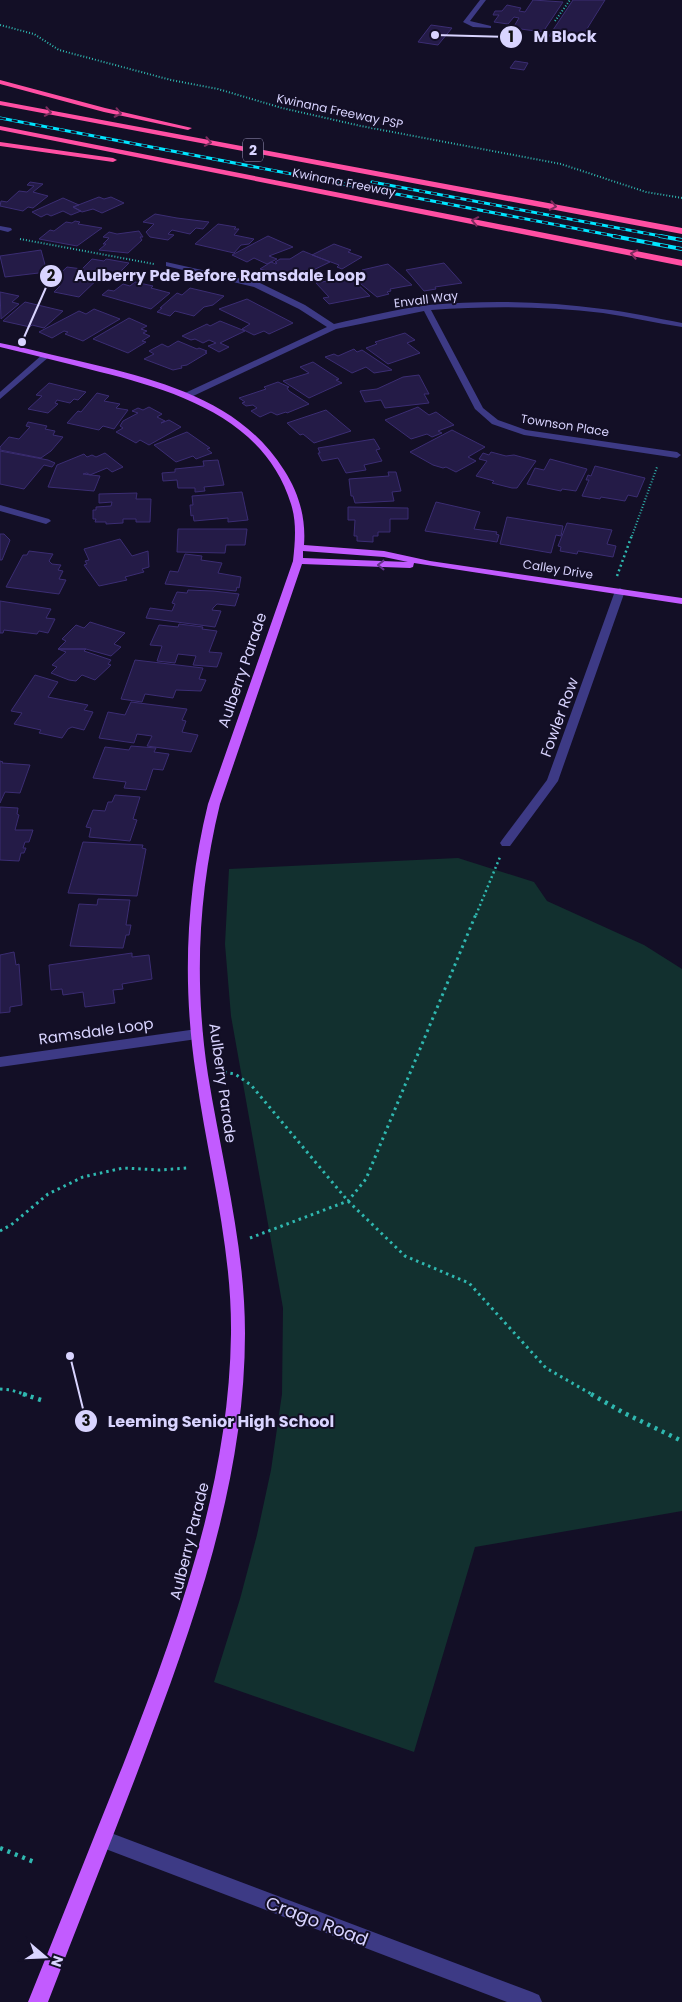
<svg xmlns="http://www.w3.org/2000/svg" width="682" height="2002" viewBox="0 0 682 2002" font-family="Poppins,sans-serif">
<rect width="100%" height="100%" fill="#130f26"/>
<path fill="#12302f" d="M458,858L534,882L547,901L644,945L682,969V1511L475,1547L414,1752L214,1682L240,1599L257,1535L271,1470L282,1394L283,1308L231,1016L225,944L229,869Z"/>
<path fill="#241b47" stroke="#3b2d73" d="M533,0L563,2L543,32L513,28L519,18L514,17L508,24L494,22L499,15H493L495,11H502L507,5L521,8L519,11L525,12Z
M573,0H605L580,40L549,36Z
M431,25L452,28L438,45L418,42Z
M515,61L528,63L524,70L510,68Z
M30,182L43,184L33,192L48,196L33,208L28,207L23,211L0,206L1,201L7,202L19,191L27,192L34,186L27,185Z
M99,197L104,199L111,197L124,203L102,213L93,209L82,212L73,207Z
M63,198L79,205L73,207L81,211L71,215L63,211L51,216L47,214L41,217L32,212Z
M155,214L177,218L209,222L203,229L196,228L190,234L172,230L168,234L174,235L168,240L150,237L146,232L154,224L143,222Z
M75,221L80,222L78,224L102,228L77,246L39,239L50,230L54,231L66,222L72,223Z
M218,224L236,227L234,229H239L234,235L254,239L249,244L241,245L234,253L195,244Z
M139,231L143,237H140L142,240L128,253L99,250L106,244H103L109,238L103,237L109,232L117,234Z
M268,236L293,247L269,256L277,259L267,264L254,258L247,262L232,255Z
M334,244L351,250L348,252L362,257L342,269L337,267L339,265L312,255Z
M41,250L47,272L5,277L0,256Z
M303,251L330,262L307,273L295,272L280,275L260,269L271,262L276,264L277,263L275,262L280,259H290Z
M92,259L104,261L106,259L129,263L117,275L104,273L79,297L54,292L60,286L49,284L67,267L82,269Z
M444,263L462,283L435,287L436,289L424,291L406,270Z
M388,264L412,285L390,289L391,291L387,292L389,294L377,297L356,280H358L353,275L364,273L362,270Z
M350,277L370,296L329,304L323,298L329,297L316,283Z
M135,282L153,286L151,288L170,293L151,309L102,295L108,290L114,291L123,284L130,286Z
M190,288L224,296L213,305L204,307L194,316L175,311L170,316L157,312L162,308H160L177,293L182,295Z
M0,292L19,296L12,302L19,304L1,319Z
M247,299L293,323L269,334L264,331L254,335L242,329L250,324L219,309Z
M25,302L63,311L44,328L32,325L30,327L3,321Z
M94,309L120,319L83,341L65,334L68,332L64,331L52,338L39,332L79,311L86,314Z
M129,318L147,326L141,329L147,331L143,333L150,336L142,341L146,342L128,353L93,339Z
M220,321L245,331L220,343L229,347L219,352L208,346L216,343L209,340L203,343L195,339L191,340L182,336L207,324L210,326Z
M405,333L415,340L407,343L420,353L388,364L366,348L377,344L375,342Z
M178,341L197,349L199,348L207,351L205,352L207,353L187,365L181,366L182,368L173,370L144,359L154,354L149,351L162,344L168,347Z
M354,349L357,352L362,350L392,370L374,373L366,367L352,373L325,357L334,354L338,356Z
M313,362L339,379L336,380L342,383L309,398L283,381L309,373L300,367Z
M419,375L429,394H424L429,403L385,408L381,400L365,402L360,391L377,389L403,377Z
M278,382L289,387L287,388L289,391L309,404L287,413L286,412L277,415L271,412L260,417L251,411L257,408L253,405L246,406L242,403L245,402L239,398L266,389L264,387Z
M49,383L86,392L78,400L74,399L70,403L57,400L55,403L58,404L48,413L28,409L42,396L36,395Z
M97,393L109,396L104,401L120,404L116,408L128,410L114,429L103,426L99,430L67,423L78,411L81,412Z
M149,407L162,414L157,417L165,421L161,423L169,420L181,427L149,445L140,440L136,443L116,432L123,428L120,426L123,421L138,413L132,411L138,408L143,410Z
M418,407L429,415L436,412L454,425L438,431L442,433L432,437L427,434L411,439L385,420Z
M326,410L351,431L314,443L303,434L300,435L287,423Z
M28,422L47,426L45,429L55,431L53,435L63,437L51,451L41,458L0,450V447L9,437L19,439L30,427L26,426Z
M452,430L485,447L468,457L476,461L456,472L446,467L443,468L433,465L410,452Z
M187,432L210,448L207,449L212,453L196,459L193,456L176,462L154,445Z
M374,439L380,449L376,450L382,461L364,465L366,470L346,473L338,458L322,461L318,453H320L318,448Z
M0,451L48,460L55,463L52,467L44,465L24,489L0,484Z
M491,452L506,456L514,455L536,461L517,488H512L492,483L494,481L476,476L487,461L479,459L483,453L489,455Z
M105,453L123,467L112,472L107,468L90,475L87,473L83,474L100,476L94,491L48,487L57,465L84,454L87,457L92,455L96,457Z
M550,459L587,469L576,491L562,489L561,491L527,484L535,468L544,470Z
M218,460L224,485L204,487L205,491L195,492V488H178L177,480L163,481L162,473L175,472V469L204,466L203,461Z
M595,466L645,478L637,497L628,495L625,501L601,497L600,499L582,496L589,480H586L588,475L591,476Z
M388,472H396L401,491L392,492L394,501L355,503L353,496H351L349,479L389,476Z
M242,492L248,520L228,522V518L194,521L193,515L191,516L190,505H193L192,496Z
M137,493L136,499H151L150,522H136V519H123V523L106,524V522H95L96,519H93V510H96V507L111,506L112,502L99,503V494Z
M436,502L480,512L474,529L497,532L496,534L499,535L497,542L425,531Z
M348,507L408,508V519H390V532H378V536H373V542L357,541V536H354L355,520H348Z
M507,517L563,526L561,536L556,535L551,553L500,544Z
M567,523L612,530L607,544L616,546L613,557L578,551L577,554L560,551L561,547L558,546Z
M178,529H247L245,545H226L225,553L177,552Z
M0,534H4L10,540L2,560H0Z
M120,539L132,556L148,551L149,567L142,569L144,572L125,577L127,580L99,586L84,565L87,564L85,561L89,560L84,549Z
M29,551L53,554L49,561L52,564L61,565L58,570L63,571L59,579L66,580L59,594L6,587L23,555H27Z
M185,554L202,556L201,560L222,563L218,573L241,577L239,588L237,587L236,591L165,584L170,571L178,572Z
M188,590L213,591L239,594L235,606L217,604L213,608L212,610L221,611L215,627L146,618L150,608L172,611L175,604L172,603L177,592L187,593Z
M0,601L51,609L46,618L55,619L48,633L39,631L37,634L4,630L3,633H0Z
M90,622L125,633L114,644L121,647L111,656L86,649H58L66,641L62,639L76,625L84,628Z
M179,624L203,627L202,629L217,631L209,652L222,653L217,667L193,665L196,656L178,654L175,663L157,661L162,646L150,645L159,625L178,627Z
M58,649H86L84,651L111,660L108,664L111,665L95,680L82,675L76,681L69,680L51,673L57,667L52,665L66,652Z
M135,660L203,668L199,679L206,680L201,691L176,690L173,698L145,694L142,702L121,699Z
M35,675L58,682L48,697L88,705L84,710L93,712L84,730L72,727L68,729L62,738L39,733L41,730L14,724L22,713L11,711Z
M131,702L187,709L182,720L186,721L182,732L198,735L191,752L147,746L152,736L137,734L134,743L99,738L108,712L125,715Z
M131,746L156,748L154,752L169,754L163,770L153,769L146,790L124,788L126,782L93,778L105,747L129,750Z
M0,761L3,762L2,763L30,765L20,793L5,792L0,803Z
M115,795L140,797L133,819L137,820L130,841L89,837L91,828L86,827L93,810L105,811L108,802H112Z
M0,807L18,808L17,814L19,815L15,830H33L29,842H25L23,848H26L24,853H21L19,861L0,860Z
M83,842L143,845L142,848L146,849L137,896L68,893Z
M98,899L130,900L126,925H131L129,935H126L123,948L70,946L79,904L97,905Z
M14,952L16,965L19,964L22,1005L10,1007V1012L0,1013V955Z
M132,953V957L149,955L152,979L122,984L123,989L113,990L115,1003L85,1007L83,992L63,995L62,989L51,990L49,965Z"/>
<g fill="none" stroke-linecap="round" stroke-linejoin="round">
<path stroke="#2fb8b0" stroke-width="2" stroke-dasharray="1 2" stroke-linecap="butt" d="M555,21L570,0
M0,25L34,34L59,50L171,80L218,89L282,108L361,126L561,164L646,192L682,198
M20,239L154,264
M632,536L657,467"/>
<path stroke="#2fb8b0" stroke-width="2.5" stroke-dasharray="2 3" stroke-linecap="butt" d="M617,576L632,535
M476,915L500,857"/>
<path stroke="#2fb8b0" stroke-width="3" stroke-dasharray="2.5 4" stroke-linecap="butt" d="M224,1072L235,1074L251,1085L348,1201L405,1256L469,1283L546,1368L593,1395
M0,1231L11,1225L48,1194L83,1177L123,1168L160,1170L187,1168
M250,1238L348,1201L366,1179L476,914
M0,1389L11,1390L27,1395"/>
<path stroke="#2fb8b0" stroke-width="4.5" stroke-dasharray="3 5" stroke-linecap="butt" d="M23,1394L41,1400
M591,1394L624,1413L682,1441
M0,1848L34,1862"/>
<path fill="#3d3a85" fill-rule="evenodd" d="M480,0H486L470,21L491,26V28L473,27L463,22Z
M0,226L11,228L12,230L8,232L0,230Z
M166,262L260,283L305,305L334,324C365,317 396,309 428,305C486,300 545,301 603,309C629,312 656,318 682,323V327C656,323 629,317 603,313C546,306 488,306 431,310L483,408L498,420L526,430L677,452L681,455L677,458L524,435L492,424L475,409L424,311L336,329L191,397H185V393L327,327L299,309L254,287L166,266Z
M43,354L50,356L0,399V392Z
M0,505L49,519L51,521L46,524L0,511Z
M620,588L625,591L558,781L510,846H502L500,843L502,840L547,780L615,591Z
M197,1029L201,1030L203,1034L201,1038L197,1039L0,1067V1057Z
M103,1830L532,1992L539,1995L542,2002H507L103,1848L97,1845L94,1839L97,1833Z"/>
<path fill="#c25bff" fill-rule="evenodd" d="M0,343C35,350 69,359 104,367C172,384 244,406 284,470C299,493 306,518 304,545L384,551L430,561L682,598V604L414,563L413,567L410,568L302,564L220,804C198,894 194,983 208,1075C222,1161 245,1246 245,1333C245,1473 200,1606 151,1736C118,1825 82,1913 48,2002H28C60,1923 91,1844 123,1765C177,1627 229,1484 231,1334C232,1246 208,1161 196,1075C182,983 186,894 208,804L293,561C295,542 297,523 291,504C265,419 177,391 100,372C67,363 33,355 0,347ZM303,551L384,557L408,562L303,558Z"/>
<path fill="#ff4fa3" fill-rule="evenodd" d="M0,80L105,108L192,128L188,130L104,112L0,84Z
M0,101L682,228V234L0,105Z
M0,126L682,260V266L0,130Z
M0,142L113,158L117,160L113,162L0,146Z"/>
<defs>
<path id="rail-far1" d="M0,118L620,237
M372,182L666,237"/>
<path id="rail" d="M613,236L682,249
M660,236L682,240"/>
</defs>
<use href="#rail-far1" stroke="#00e5ff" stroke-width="3"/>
<use href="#rail" stroke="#00e5ff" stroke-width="4"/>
<use href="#rail-far1" stroke="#130f26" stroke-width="2" stroke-dasharray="6" stroke-linecap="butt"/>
<use href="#rail" stroke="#130f26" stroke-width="2.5" stroke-dasharray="8" stroke-linecap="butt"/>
</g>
<defs><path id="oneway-chevron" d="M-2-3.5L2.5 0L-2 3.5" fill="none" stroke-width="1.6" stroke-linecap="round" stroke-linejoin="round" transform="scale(1.25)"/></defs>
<g stroke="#7d2c5e">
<use href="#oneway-chevron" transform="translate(48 112) rotate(11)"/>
<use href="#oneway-chevron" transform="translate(118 113) rotate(12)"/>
<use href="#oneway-chevron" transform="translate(208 142) rotate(11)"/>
<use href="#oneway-chevron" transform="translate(553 206) rotate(11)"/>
<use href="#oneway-chevron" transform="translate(475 221) rotate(-169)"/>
<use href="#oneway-chevron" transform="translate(634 254) rotate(-169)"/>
</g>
<use stroke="#623188" href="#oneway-chevron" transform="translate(381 565) rotate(180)"/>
<g text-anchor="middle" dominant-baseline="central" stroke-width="4" stroke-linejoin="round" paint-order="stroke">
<g font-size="12" fill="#d9d4ff" stroke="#130f26">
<text transform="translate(340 111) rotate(12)">Kwinana Freeway PSP</text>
<text transform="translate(344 182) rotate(11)">Kwinana Freeway</text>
<text transform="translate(426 299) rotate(-7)">Envall Way</text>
<text transform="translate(565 425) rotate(9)">Townson Place</text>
<text transform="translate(558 569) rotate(9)">Calley Drive</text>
</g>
<rect fill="#130f26" stroke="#9e99be" stroke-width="1" x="243" y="138.5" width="20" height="23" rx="4"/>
<g font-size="14" font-weight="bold" fill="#d9d4ff">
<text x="253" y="150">2</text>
</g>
<g font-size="15" fill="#d9d4ff" stroke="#130f26">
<text transform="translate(242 670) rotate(-71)">Aulberry Parade</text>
<text transform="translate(559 717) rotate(-70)">Fowler Row</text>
<text transform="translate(96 1031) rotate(-8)">Ramsdale Loop</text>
<text transform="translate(223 1083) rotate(82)">Aulberry Parade</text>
<text transform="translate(189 1541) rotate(-76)">Aulberry Parade</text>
</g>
<g font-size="18" fill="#d9d4ff" stroke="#130f26">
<text transform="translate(317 1921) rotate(21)">Crago Road</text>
</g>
</g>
<path fill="none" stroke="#d9d4ff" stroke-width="2" d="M435 35L511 37M22 342L51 276M70 1356L86 1421"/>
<g fill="#d9d4ff" stroke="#130f26" stroke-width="2">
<circle cx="435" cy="35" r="5"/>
<circle cx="22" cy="342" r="5"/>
<circle cx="70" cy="1356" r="5"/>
<circle cx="511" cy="37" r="12"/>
<circle cx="51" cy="276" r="12"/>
<circle cx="86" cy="1421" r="12"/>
</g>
<g font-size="15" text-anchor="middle" font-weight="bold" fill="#111">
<text x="511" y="42">1</text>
<text x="51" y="281">2</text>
<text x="86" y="1426">3</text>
</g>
<g font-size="16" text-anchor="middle" font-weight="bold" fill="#d9d4ff" stroke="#130f26" stroke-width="4" stroke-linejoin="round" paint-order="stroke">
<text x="565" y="42">M Block</text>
<text x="220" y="281">Aulberry Pde Before Ramsdale Loop</text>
<text x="221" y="1427">Leeming Senior High School</text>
</g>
<g transform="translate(45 1957) rotate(109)" stroke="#130f26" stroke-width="4" paint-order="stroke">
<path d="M0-4L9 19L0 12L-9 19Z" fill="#d9d4ff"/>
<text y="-8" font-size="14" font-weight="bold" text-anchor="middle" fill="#d9d4ff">N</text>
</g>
</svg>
